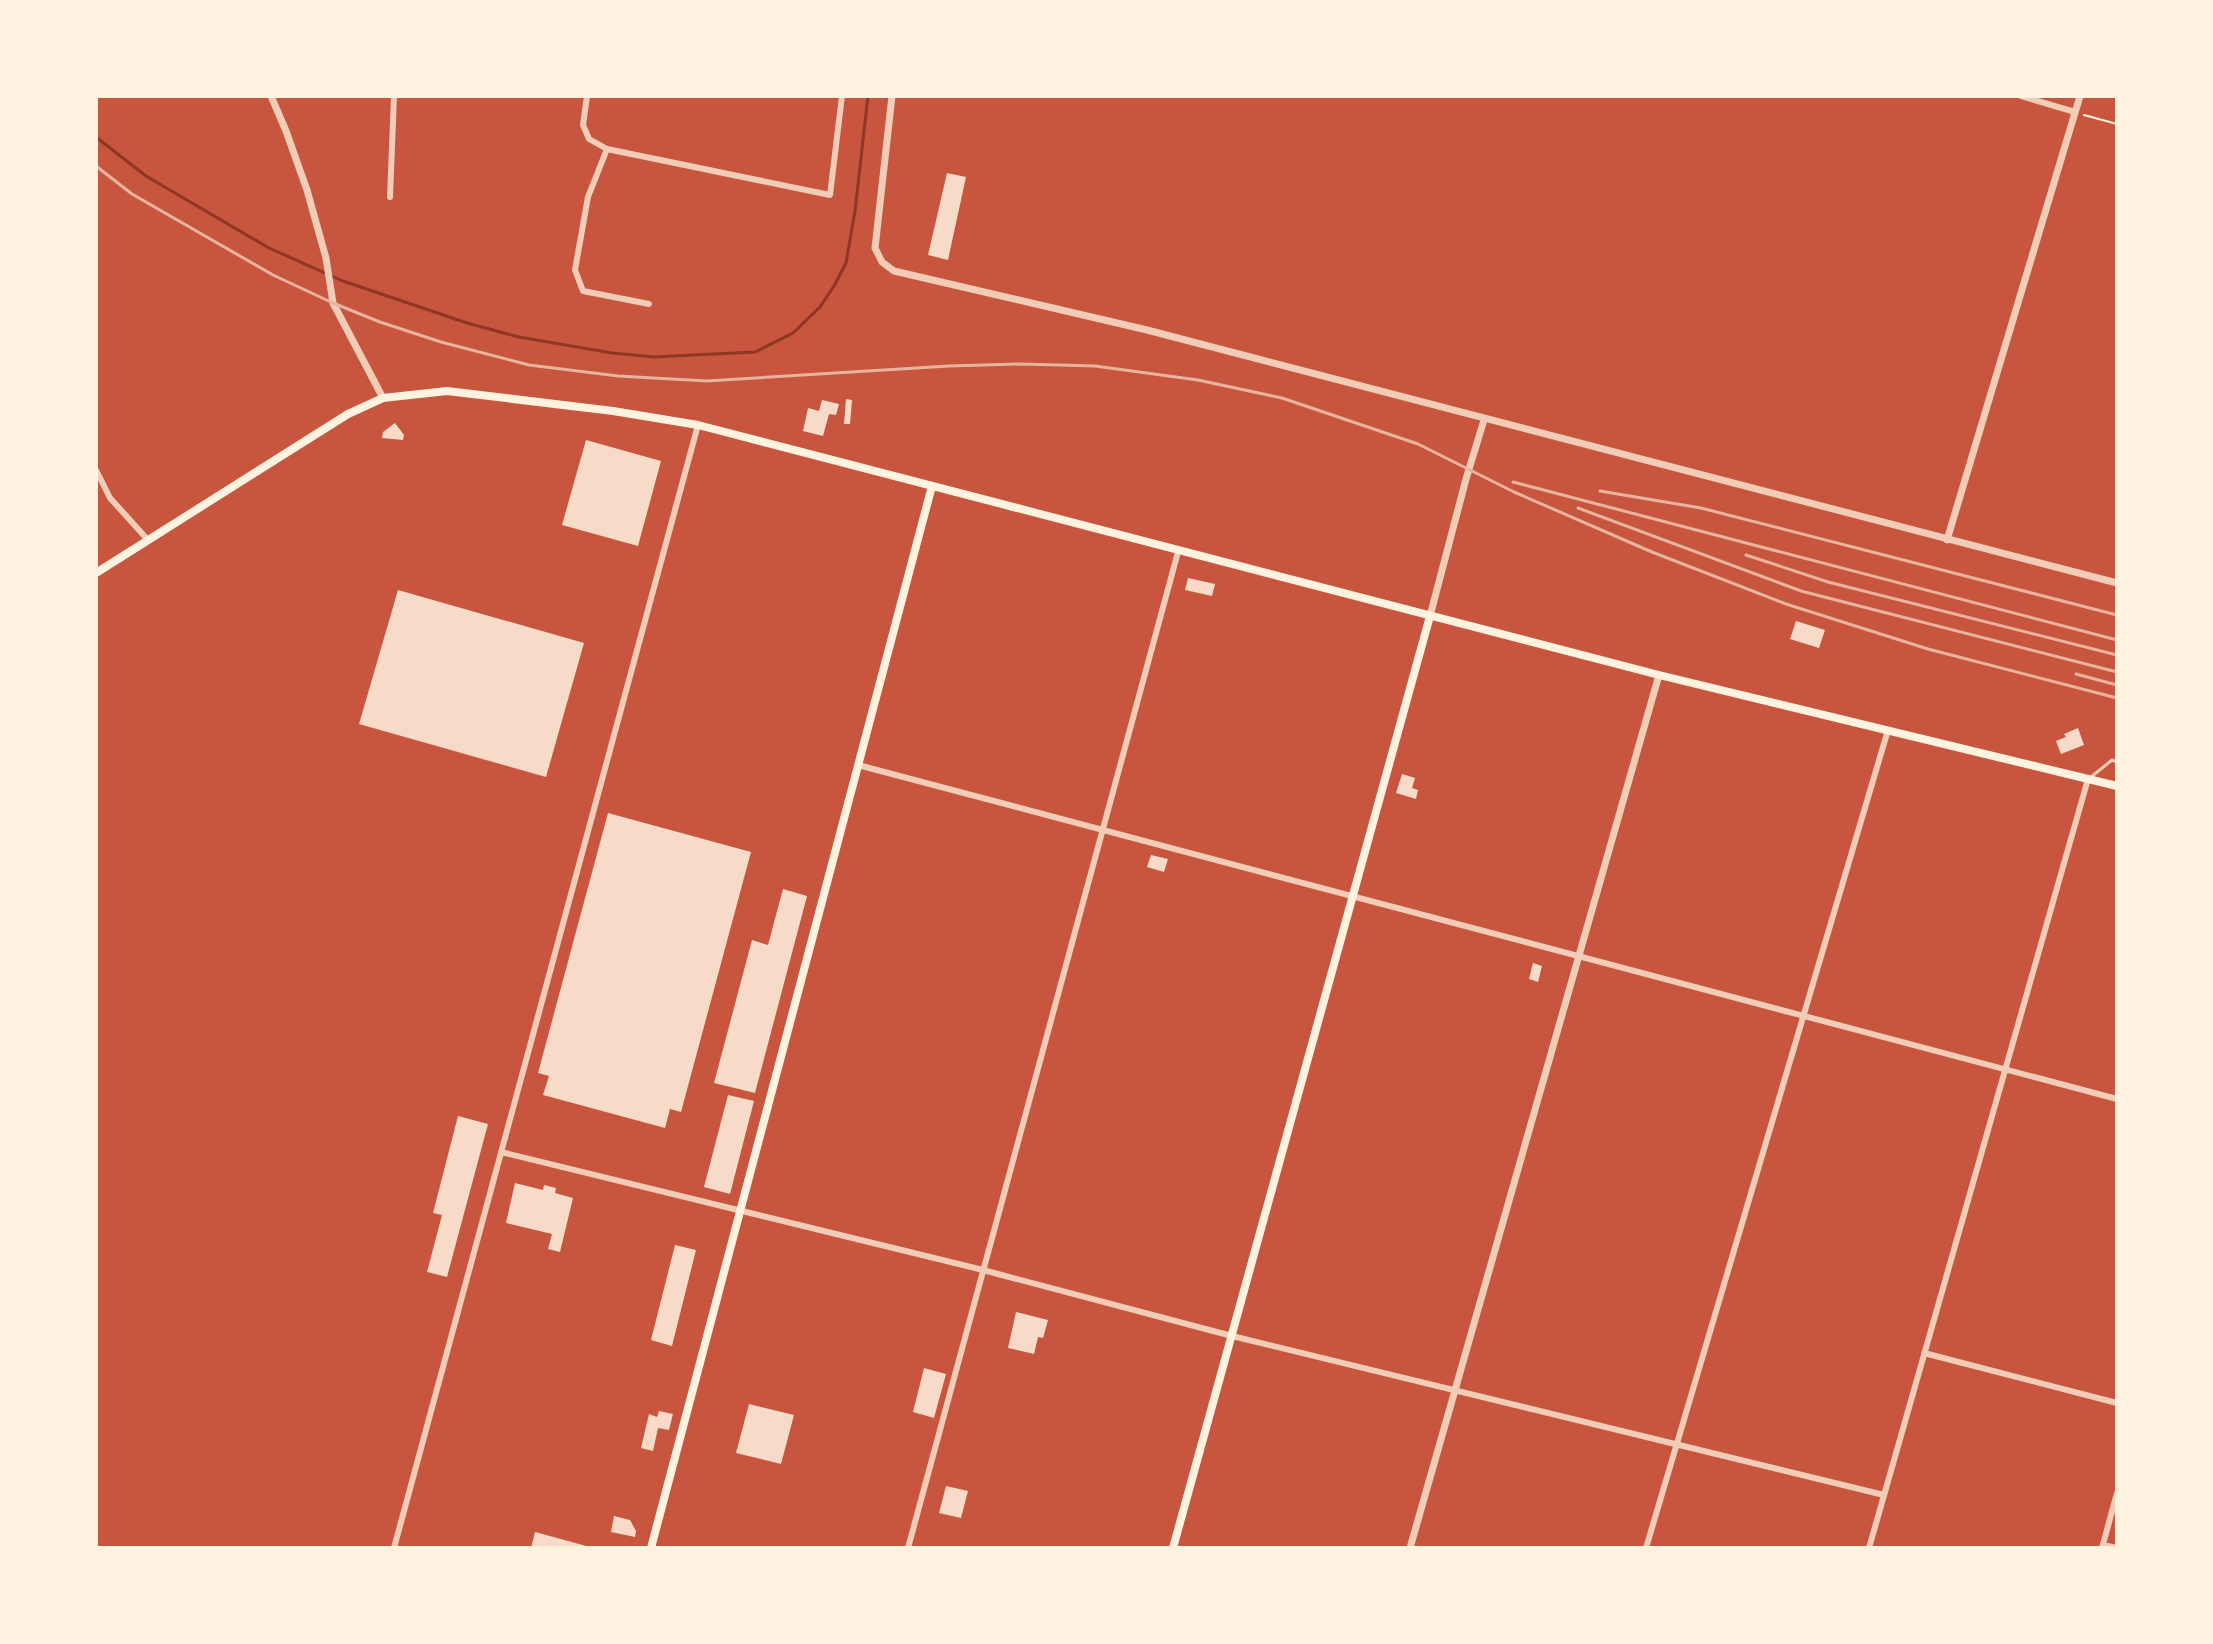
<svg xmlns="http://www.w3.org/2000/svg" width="2213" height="1644" viewBox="0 0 2213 1644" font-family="'Golos Text',sans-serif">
<rect width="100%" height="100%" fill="#c8553d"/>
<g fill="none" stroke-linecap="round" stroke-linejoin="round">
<path stroke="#8f3625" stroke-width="3" d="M96,137L146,176L269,248L343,281L467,323L519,337L612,353L654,357L755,352L793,333L820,307L834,286L846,263L855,211L868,96"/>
</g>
<path fill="#f7dbc8" d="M947,173L966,177L948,260L928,255Z
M846,399L852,400L850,424H844Z
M822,400L839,404L836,415L829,414L823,436L803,431L808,408L819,411Z
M395,423L404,435L403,440L382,438L383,432Z
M586,440L661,461L638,546L562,525Z
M1188,578L1215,584L1212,596L1185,590Z
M398,590L584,643L546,777L359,724Z
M1796,621L1825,630L1819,648L1790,639Z
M2078,728L2084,745L2061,754L2056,741L2066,737L2064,734Z
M1402,774L1415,778L1412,788L1418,790L1416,799L1396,793Z
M608,813L751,852L681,1112L670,1109L665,1128L543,1095L549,1076L538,1073Z
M1151,855L1168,859L1164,872L1147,867Z
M783,889L807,896L755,1093L714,1083L752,940L768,945Z
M1533,963L1542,966L1538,982L1529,979Z
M728,1095L754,1101L730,1194L704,1187Z
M458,1116L488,1124L447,1277L427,1272L442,1215L433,1213Z
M515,1183L543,1190L544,1185L556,1188L555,1193L573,1198L560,1252L548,1249L552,1234L506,1223Z
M675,1245L696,1250L672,1346L651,1340Z
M1016,1312L1048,1320L1043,1338L1038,1337L1034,1354L1008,1348Z
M924,1368L946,1374L934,1418L913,1412Z
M749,1404L794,1415L781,1464L736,1453Z
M659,1411L673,1414L669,1430L658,1428L653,1451L641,1448L649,1414L657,1417Z
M946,1486L968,1491L961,1518L939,1513Z
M614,1516L630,1520L636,1531L635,1537L611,1532Z
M535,1532L590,1547V1548H531Z"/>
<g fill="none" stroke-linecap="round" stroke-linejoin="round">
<path stroke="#fff3e0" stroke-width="2" d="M2084,115L2117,124"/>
<path stroke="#f1ccb7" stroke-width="3" d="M2091,777L2112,760L2117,762"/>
<path stroke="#f1ccb7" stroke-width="6" d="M587,96L583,125L589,139L607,149
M2021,96L2075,112
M390,197L394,96
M649,304L583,291L575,270L588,197L607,149L830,195L842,96
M96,470L110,498L148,540
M858,765L2117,1099
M501,1152L983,1270L1232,1336L1884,1495
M1924,1353L2117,1403
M2103,1545L2117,1548
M394,1548L698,425
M908,1548L1178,552
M1646,1548L1888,730
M1869,1548L2088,779
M2102,1548L2117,1493"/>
<path stroke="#f1ccb7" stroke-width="7" d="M271,96L286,131L307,190L326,258L333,303L383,398
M892,96L875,248L882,262L894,271L1147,330L2117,583
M1947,540L2080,96
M1430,616L1466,479L1484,420
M1410,1548L1659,675"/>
<path stroke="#fff3e0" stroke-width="8" d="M96,573L348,414L383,398L447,391L613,411L698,425L1659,675L2117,786
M651,1548L932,486
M1173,1548L1430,616"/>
<path stroke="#e9b49f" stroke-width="3" d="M96,166L132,194L273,275L333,303L380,322L441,342L529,365L618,376L707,381L949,366L1021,364L1095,366L1198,380L1282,398L1418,444L1514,492L1652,552L1786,604L1928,649L2117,698
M1513,482L2117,640
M1600,491L1701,508L2117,615
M1578,508L1801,591L2117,672
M1746,555L1828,582L2117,655
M2076,674L2117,685"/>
</g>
<rect width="2213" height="1644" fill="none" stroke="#fff3e0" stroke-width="196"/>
</svg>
